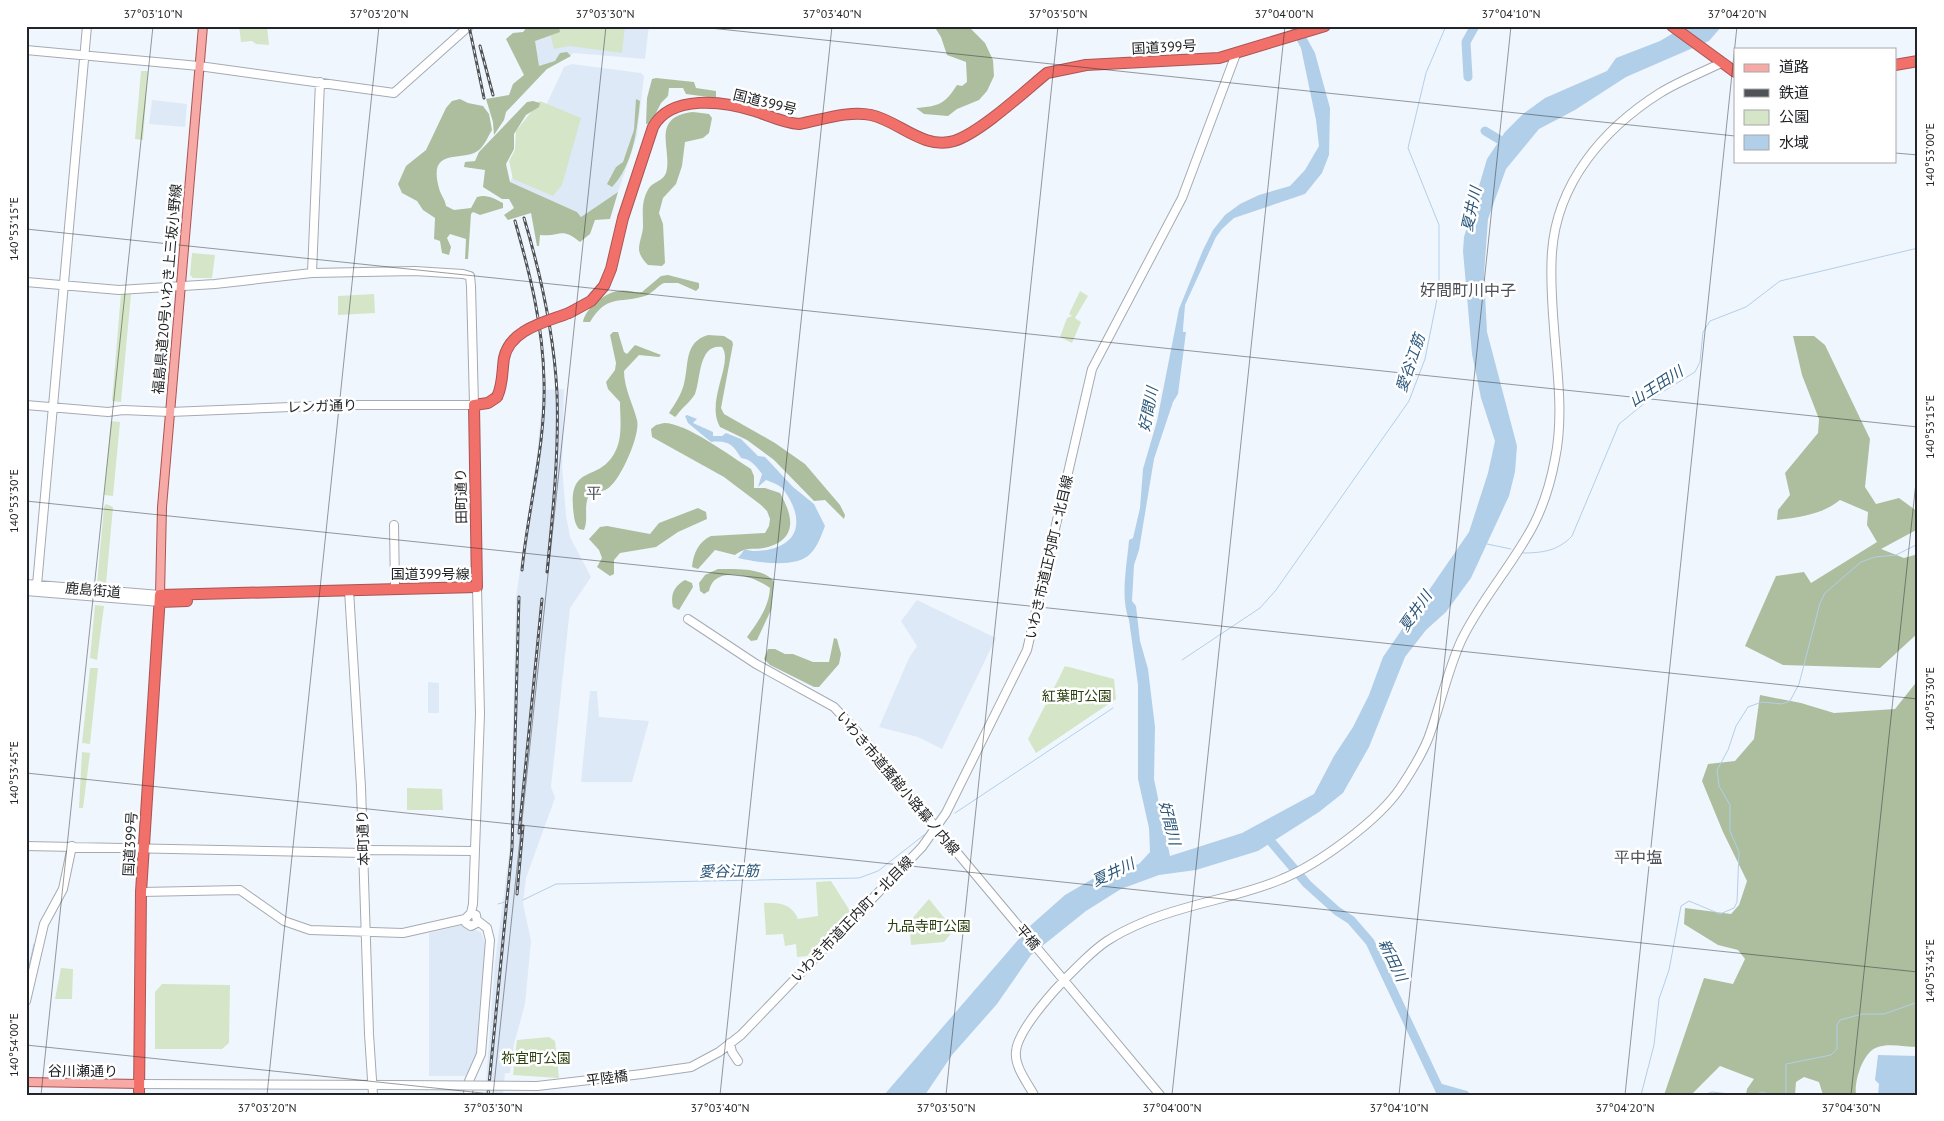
<svg xmlns="http://www.w3.org/2000/svg" width="1944" height="1121" viewBox="0 0 1944 1121" font-family="'PT Sans','Noto Sans JP',sans-serif">
<rect width="100%" height="100%" fill="#f0f6fe"/>
<path fill="#dee9f7" d="M541,26H649L645,59L574,53L537,73L531,38Z
M572,64L641,73L644,76L637,136L618,192L581,217L577,212L510,182L564,67Z
M152,100L187,104L185,127L149,124Z
M564,389L562,466L566,515L570,537L591,577L570,608L551,787L555,798L526,878L523,903L531,941L525,1004L514,1044L510,1073H505L503,1095H485L495,962L510,847L516,597L537,455L543,390Z
M917,600L996,638L942,749L918,737L879,727L909,658L917,646L901,621Z
M428,682L439,683V713H428Z
M590,691H597L599,717L649,721L632,782H581Z
M463,925L481,932L485,943L477,1053L466,1076H429V933Z"/>
<path fill="#d5e5c8" d="M239,26H267L269,45L256,44L252,41L241,42Z
M566,26H625L622,53L569,46L554,49L550,33Z
M141,71H148L143,140L135,139Z
M540,101L581,118L562,185L553,196L513,179L509,161L515,150L516,131Z
M192,253L215,255L212,278H193L190,275Z
M1080,291L1088,296L1075,318L1081,322L1072,343L1060,337L1067,318L1072,316L1069,314Z
M121,293L131,294L121,402L112,401Z
M374,294L375,313L338,315V296Z
M111,421L120,422L113,496L104,495Z
M106,504L113,507L106,584L97,583L104,507Z
M95,605L104,606L97,660L90,658Z
M1065,666L1114,679L1116,699L1036,753L1028,739Z
M90,668H98L90,744L82,743Z
M82,752L90,753L83,808H79Z
M407,788L442,789L443,810H407Z
M831,881L850,911L807,956L797,957L796,944L785,946L783,934L766,935L764,903C779,902 792,904 798,919L818,916L816,882Z
M929,899L954,930L944,942L911,945L909,922Z
M61,968L73,969L72,999H55Z
M162,984L230,985L229,1043L222,1049H155V992Z
M549,1037L555,1041L559,1078L513,1075L517,1040Z"/>
<path fill="#adbe9e" d="M528,26H559L560,32L535,41L539,66L555,61L560,53L567,52L571,56L547,69L506,112L504,120L494,135L493,122L486,99L509,95L513,84L524,75L506,39L513,33L523,32Z
M934,26H968L985,43L993,60L994,76L987,91L979,100L957,109L948,116L924,114L916,108C939,106 944,105 957,85L962,86L967,82L966,62L947,55L941,37Z
M656,78L694,82L696,88L716,91V98L686,94L683,88H669L668,96L661,103L651,123L646,124L647,98L652,79Z
M460,99L468,103L483,106L489,114L492,130C488,136 485,145 479,150C464,163 427,145 439,188C440,194 445,199 446,206L454,210L471,208L477,197C488,194 494,199 503,203V208L480,215L473,212L471,214L468,259H465L466,239L450,234L447,238L451,247L449,255L442,253L440,241L434,239L435,218L423,210L417,201L402,193L398,184L406,166L426,150L446,108L452,101Z
M636,99L640,101C637,131 633,165 612,187L607,184L616,167L623,162L634,130Z
M533,101L540,103L539,107L526,115L514,134V149L506,164L510,182L577,212L581,217L618,192L610,219L595,220L590,234L580,242C561,226 561,237 540,235L539,246H537L531,213L508,220L504,215L514,208L509,199H502L483,187L485,170L464,167L465,162L475,161L479,152L527,102Z
M693,112L709,114L712,118L709,133L703,138L685,142L682,166L676,184L663,198L659,213L663,224L665,263L662,266L648,265C644,261 639,255 639,249C639,241 643,234 643,226C643,212 641,201 649,188C653,182 663,181 666,173C673,150 649,117 693,112Z
M668,275L699,283V288L696,291L678,283H664C657,286 652,294 645,296C618,304 607,294 590,322H583C585,309 604,293 618,291C626,289 634,293 642,292L661,276Z
M613,332H618L624,352L627,354L635,345L661,355L659,357L639,355L624,371C624,388 633,404 637,420C641,434 620,482 607,489C602,492 595,492 589,495C583,507 589,519 584,530L579,529C574,523 574,516 573,508C570,463 599,483 615,452C623,437 620,418 620,402L608,389L606,382L615,370L616,363L610,335Z
M708,335L724,336L732,341L733,344L721,408L724,414L775,443L805,464L840,505L845,515L844,519L825,500L814,501L774,460L747,440L720,427C705,401 734,363 722,347C698,344 701,379 695,394C692,400 682,408 677,415L675,417L669,413C675,404 681,395 684,384C689,364 684,342 708,335Z
M1793,336H1814L1825,345L1870,439L1865,487L1876,504L1899,498L1918,512V529L1881,549L1904,558L1918,554V633L1880,668L1783,665L1745,646L1776,576L1804,572L1811,583L1877,542L1867,525L1868,512L1840,500C1821,515 1800,517 1777,520L1778,510L1790,495L1785,473L1818,433L1819,419L1802,375Z
M664,423C687,423 730,456 751,469L754,476V488H765L780,493C792,514 799,538 768,547C754,551 748,545 735,555L715,550L698,569L692,567C693,554 699,541 711,536L765,533L769,526L770,519L767,511L761,505L724,477L652,437L651,429L656,425Z
M698,508L706,512L707,519L678,532L656,547L620,553L614,560V574L610,576L597,567L602,558L599,550L589,539L600,527L607,526L650,534L659,523Z
M718,569C734,569 764,567 774,582L771,610L757,640L751,641L747,637C758,622 769,607 770,588C755,576 714,564 709,591L704,594L700,591L699,583L705,575Z
M685,580L692,583L693,587L679,610L673,607C670,595 674,586 685,580Z
M834,638L837,639L841,654L839,664L819,687H814L770,665L764,659L768,649H775L785,654H793L813,662H829Z
M1918,680V1047C1906,1047 1889,1043 1878,1047C1863,1051 1854,1081 1856,1095H1823L1819,1082L1804,1077L1796,1082L1795,1095H1746L1747,1089L1754,1079L1720,1066L1691,1095H1664L1704,978L1733,984L1745,959L1738,950L1718,945L1684,924L1685,908L1731,914L1739,905L1747,881L1723,832L1702,781L1708,764L1735,761L1754,739L1760,695L1801,703L1834,713L1895,709Z"/>
<path fill="#b2cfe9" d="M1289,26H1300L1315,53L1330,108L1329,155L1322,173L1305,194L1234,218L1222,229L1216,237L1185,305L1183,329V332H1186L1178,394L1173,402L1154,459L1139,550L1134,565L1132,601L1136,606L1140,641L1148,669L1155,727L1154,779L1170,856L1242,833L1314,794L1334,756L1353,727L1369,695L1383,657L1469,532L1488,473L1495,441L1481,398L1472,354L1463,251L1464,237L1487,159L1505,132L1523,114L1545,98L1607,71L1616,58L1660,41L1685,26H1722L1709,41L1626,77L1575,110L1539,129L1506,169L1488,219L1484,275L1487,332L1517,446L1515,472L1509,496L1471,578L1446,612L1426,630L1405,657L1369,747L1343,793L1319,812L1258,851L1196,870L1159,875L1121,889L1086,911L1031,955L997,1004L952,1055L925,1095H884L1030,926L1065,895L1101,874L1139,864L1150,852L1149,828L1138,779V685L1129,620C1120,597 1127,565 1129,540L1133,538L1140,508L1143,469L1157,421L1179,309L1203,250L1213,230L1225,215L1240,204L1259,195L1290,186L1305,170L1319,146L1316,120L1301,48Z
M687,415L697,419L693,423L713,432V436H722L726,433L741,439L758,456L765,457L793,487L814,504L825,526C821,536 818,546 810,554C796,569 756,562 738,558L745,549C752,552 759,551 767,550C804,543 802,514 783,489C780,485 771,482 766,480L758,487L762,474C756,466 751,459 741,458C733,444 727,440 711,442L688,423L685,416Z
M1878,1055L1918,1056V1095H1878L1879,1084L1875,1080Z"/>
<g fill="none" stroke-linecap="round" stroke-linejoin="round">
<path stroke="#b2cfe9" stroke-width="1" d="M1487,544L1511,549
M1522,553C1542,553 1558,551 1572,536L1619,424L1646,402L1695,372L1700,362L1703,332L1710,321L1746,307L1780,281L1918,248
M1182,660L1260,608L1276,590L1409,401L1425,359L1439,289V225L1408,148L1426,73L1446,26
M955,813L1113,708
M523,900L556,884L859,878L878,871L924,835
M498,904L505,902
M26,979L34,944
M1641,1095L1654,1045L1659,999L1669,970L1681,906L1689,901L1720,914L1734,908L1737,902L1739,852L1730,831V805L1719,786L1717,770L1728,750L1736,726L1748,707L1762,702L1782,704L1790,701L1799,684L1820,603L1825,593L1861,562L1875,557L1896,555L1918,544
M1703,1095L1712,1092L1739,1095
M1751,1095L1763,1092L1772,1095
M1786,1095V1064L1831,1055L1837,1049V1025L1840,1020L1862,1014H1884L1918,1002"/>
<path stroke="#b2cfe9" stroke-width="9" d="M1468,77L1466,42L1475,26
M1485,131L1510,146
M1267,837L1307,884L1337,911L1351,920L1370,942L1442,1095
M1440,1088L1465,1095"/>
<defs>
<path id="secondary" d="M26,50L199,66L394,93L469,26
M312,273L320,82
M26,282L119,290L215,284L312,273L415,271L463,274L470,276L471,286L474,405H340L170,412L123,410L108,412L26,405
M394,525L395,588
M26,584L160,595
M37,585L87,26
M349,590L361,787L369,1034L373,1095
M26,591L160,602
M688,619L756,664L834,707L871,747L898,782L1160,1095
M26,846L364,853L369,850L474,851
M141,892L240,890L284,921L310,930L403,933L465,919
M471,913L476,915L477,923L471,926L466,923L465,919L471,913L473,904L480,714L477,587
M26,1001L44,924L63,889L72,846
M730,1043L732,1052L738,1061
M642,1074L691,1067L719,1052L741,1035L922,847L946,813L1027,650L1092,369L1182,198L1236,54
M139,1084L393,1085
M468,1095L469,1081L481,1054L490,940L487,928L478,921
M1034,1095C1027,1082 1014,1066 1016,1051C1019,1023 1084,956 1107,941C1119,933 1132,927 1144,922C1188,903 1238,898 1282,879C1319,864 1379,820 1401,787C1411,772 1421,756 1428,739C1440,707 1447,672 1461,641C1481,599 1513,565 1534,524C1544,504 1551,481 1555,459C1564,416 1557,371 1554,328C1552,303 1550,278 1552,252C1557,183 1603,129 1660,93C1679,81 1701,73 1721,63"/>
<path id="primary" d="M160,595L162,507L203,26
M26,1082L139,1084"/>
<path id="highway" d="M1672,26L1735,72
M1895,65L1918,61
M569,313L591,301L604,286L611,269L623,218L653,127C671,94 724,101 755,111C770,116 784,123 799,124C821,120 849,110 871,115C899,121 923,150 954,141C980,133 1025,91 1047,73L1086,65L1219,58L1325,26
M477,587L474,405L488,403L497,397
M160,602L187,601
M139,1095L141,892L160,595L477,587"/>
</defs>
<use href="#secondary" stroke="#a5abb3" stroke-width="10"/>
<use href="#primary" stroke="#a95553" stroke-width="10"/>
<use href="#highway" stroke="#a95553" stroke-width="12"/>
<use href="#secondary" stroke="#fff" stroke-width="8"/>
<use href="#primary" stroke="#f7a9a6" stroke-width="8"/>
<use href="#highway" stroke="#f1706a" stroke-width="10"/>
<defs>
<path id="rail" d="M469,26L484,98
M480,46L493,95
M524,218C541,275 554,334 557,393C559,453 553,512 547,572
M515,221C530,274 543,325 544,381C546,444 528,508 522,570
M519,833L542,599
M517,894L523,826
M488,1095L512,848L519,597"/>
</defs>
<use href="#rail" stroke="#4f5256" stroke-width="3"/>
<use href="#rail" stroke="#fff" stroke-width="1" stroke-dasharray="4" stroke-linecap="butt"/>
<defs>
<path id="secondary-bridge" d="M393,1085L537,1086L642,1074"/>
<path id="highway-bridge" d="M497,397C503,385 502,371 504,358C510,329 546,322 569,313"/>
</defs>
<use href="#secondary-bridge" stroke="#a5abb3" stroke-width="10" stroke-linecap="butt"/>
<use href="#highway-bridge" stroke="#a95553" stroke-width="12" stroke-linecap="butt"/>
<use href="#secondary-bridge" stroke="#fff" stroke-width="8"/>
<use href="#highway-bridge" stroke="#f1706a" stroke-width="10"/>
</g>
<path fill="none" stroke="#222427" stroke-width="1" stroke-opacity="0.45" d="M691,26L1735,136M1895,153L1918,155M26,229L1918,427M26,501L1918,699M26,773L1918,972M26,1045L501,1095M41,1095L153,26M267,1095L379,26M493,1095L606,26M720,1095L832,26M946,1095L1058,26M1172,1095L1285,26M1399,1095L1511,26M1625,1095L1737,26M1851,1095L1918,463"/>
<g text-anchor="middle" dominant-baseline="central" stroke-width="5" stroke-linejoin="round" paint-order="stroke">
<g font-size="14" fill="#222427" stroke="#fff">
<text transform="translate(1164 47) rotate(-3)">国道399号</text>
<text transform="translate(765 102) rotate(14)">国道399号</text>
<text transform="translate(167 289) rotate(-85)">福島県道20号いわき上三坂小野線</text>
<text transform="translate(322 406) rotate(-2)">レンガ通り</text>
<text transform="translate(461 496) rotate(-91)">田町通り</text>
<text transform="translate(1049 557) rotate(-77)">いわき市道正内町・北目線</text>
<text x="430" y="574">国道399号線</text>
<text transform="translate(93 590) rotate(5)">鹿島街道</text>
<text transform="translate(898 783) rotate(50)">いわき市道搔槌小路幕ノ内線</text>
<text transform="translate(363 838) rotate(-92)">本町通り</text>
<text transform="translate(130 844) rotate(-87)">国道399号</text>
<text transform="translate(852 919) rotate(-46)">いわき市道正内町・北目線</text>
<text transform="translate(1028 937) rotate(50)">平橋</text>
<text x="83" y="1071">谷川瀬通り</text>
<text transform="translate(607 1078) rotate(-7)">平陸橋</text>
</g>
<g font-size="14" fill="#2b400f" stroke="#fff">
<text x="1077" y="696">紅葉町公園</text>
<text x="929" y="926">九品寺町公園</text>
<text x="536" y="1058">祢宜町公園</text>
</g>
<g font-size="15" font-style="italic" fill="#2b577b" stroke="#fff">
<text transform="translate(1471 209) rotate(-78)">夏井川</text>
<text transform="translate(1410 363) rotate(-71)">愛谷江筋</text>
<text transform="translate(1656 386) rotate(-33)">山王田川</text>
<text transform="translate(1148 409) rotate(-79)">好間川</text>
<text transform="translate(1415 611) rotate(-55)">夏井川</text>
<text transform="translate(1170 823) rotate(76)">好間川</text>
<text transform="translate(729 871) rotate(-1)">愛谷江筋</text>
<text transform="translate(1113 872) rotate(-25)">夏井川</text>
<text transform="translate(1393 960) rotate(64)">新田川</text>
</g>
<g font-size="16" fill="#4b5056" stroke="#fff">
<text x="1468" y="290">好間町川中子</text>
<text x="594" y="493">平</text>
<text x="1638" y="857">平中塩</text>
</g>
</g>
<rect width="1944" height="1121" fill="none" stroke="#ffffff" stroke-width="55"/>
<rect x="1734" y="48" width="162" height="115" fill="#ffffff" stroke="#a7a7a9"/>
<rect x="1744" y="64" width="25" height="8" fill="#f7a9a6" stroke="#a7a7a9"/>
<text x="1779" y="72" font-size="15" fill="#222427">道路</text>
<rect x="1744" y="89" width="25" height="8" fill="#4f5256" stroke="#a7a7a9"/>
<text x="1779" y="98" font-size="15" fill="#222427">鉄道</text>
<rect x="1744" y="110" width="25" height="15" fill="#d5e5c8" stroke="#a7a7a9"/>
<text x="1779" y="122" font-size="15" fill="#222427">公園</text>
<rect x="1744" y="135" width="25" height="15" fill="#b2cfe9" stroke="#a7a7a9"/>
<text x="1779" y="148" font-size="15" fill="#222427">水域</text>
<rect x="28" y="28" width="1888" height="1066" fill="none" stroke="#222427" stroke-width="2"/>
<g font-size="12" text-anchor="middle" fill="#222427">
<text x="153" y="18">37°03'10"N</text>
<text x="379" y="18">37°03'20"N</text>
<text x="605" y="18">37°03'30"N</text>
<text x="832" y="18">37°03'40"N</text>
<text x="1058" y="18">37°03'50"N</text>
<text x="1284" y="18">37°04'00"N</text>
<text x="1511" y="18">37°04'10"N</text>
<text x="1737" y="18">37°04'20"N</text>
<text transform="translate(1930 155) rotate(-90)" y="4">140°53'00"E</text>
<text transform="translate(14 229) rotate(-90)" y="4">140°53'15"E</text>
<text transform="translate(1930 427) rotate(-90)" y="4">140°53'15"E</text>
<text transform="translate(14 501) rotate(-90)" y="4">140°53'30"E</text>
<text transform="translate(1930 699) rotate(-90)" y="4">140°53'30"E</text>
<text transform="translate(14 773) rotate(-90)" y="4">140°53'45"E</text>
<text transform="translate(1930 971) rotate(-90)" y="4">140°53'45"E</text>
<text transform="translate(14 1045) rotate(-90)" y="4">140°54'00"E</text>
<text x="267" y="1112">37°03'20"N</text>
<text x="493" y="1112">37°03'30"N</text>
<text x="720" y="1112">37°03'40"N</text>
<text x="946" y="1112">37°03'50"N</text>
<text x="1172" y="1112">37°04'00"N</text>
<text x="1399" y="1112">37°04'10"N</text>
<text x="1625" y="1112">37°04'20"N</text>
<text x="1851" y="1112">37°04'30"N</text>
</g>
</svg>
